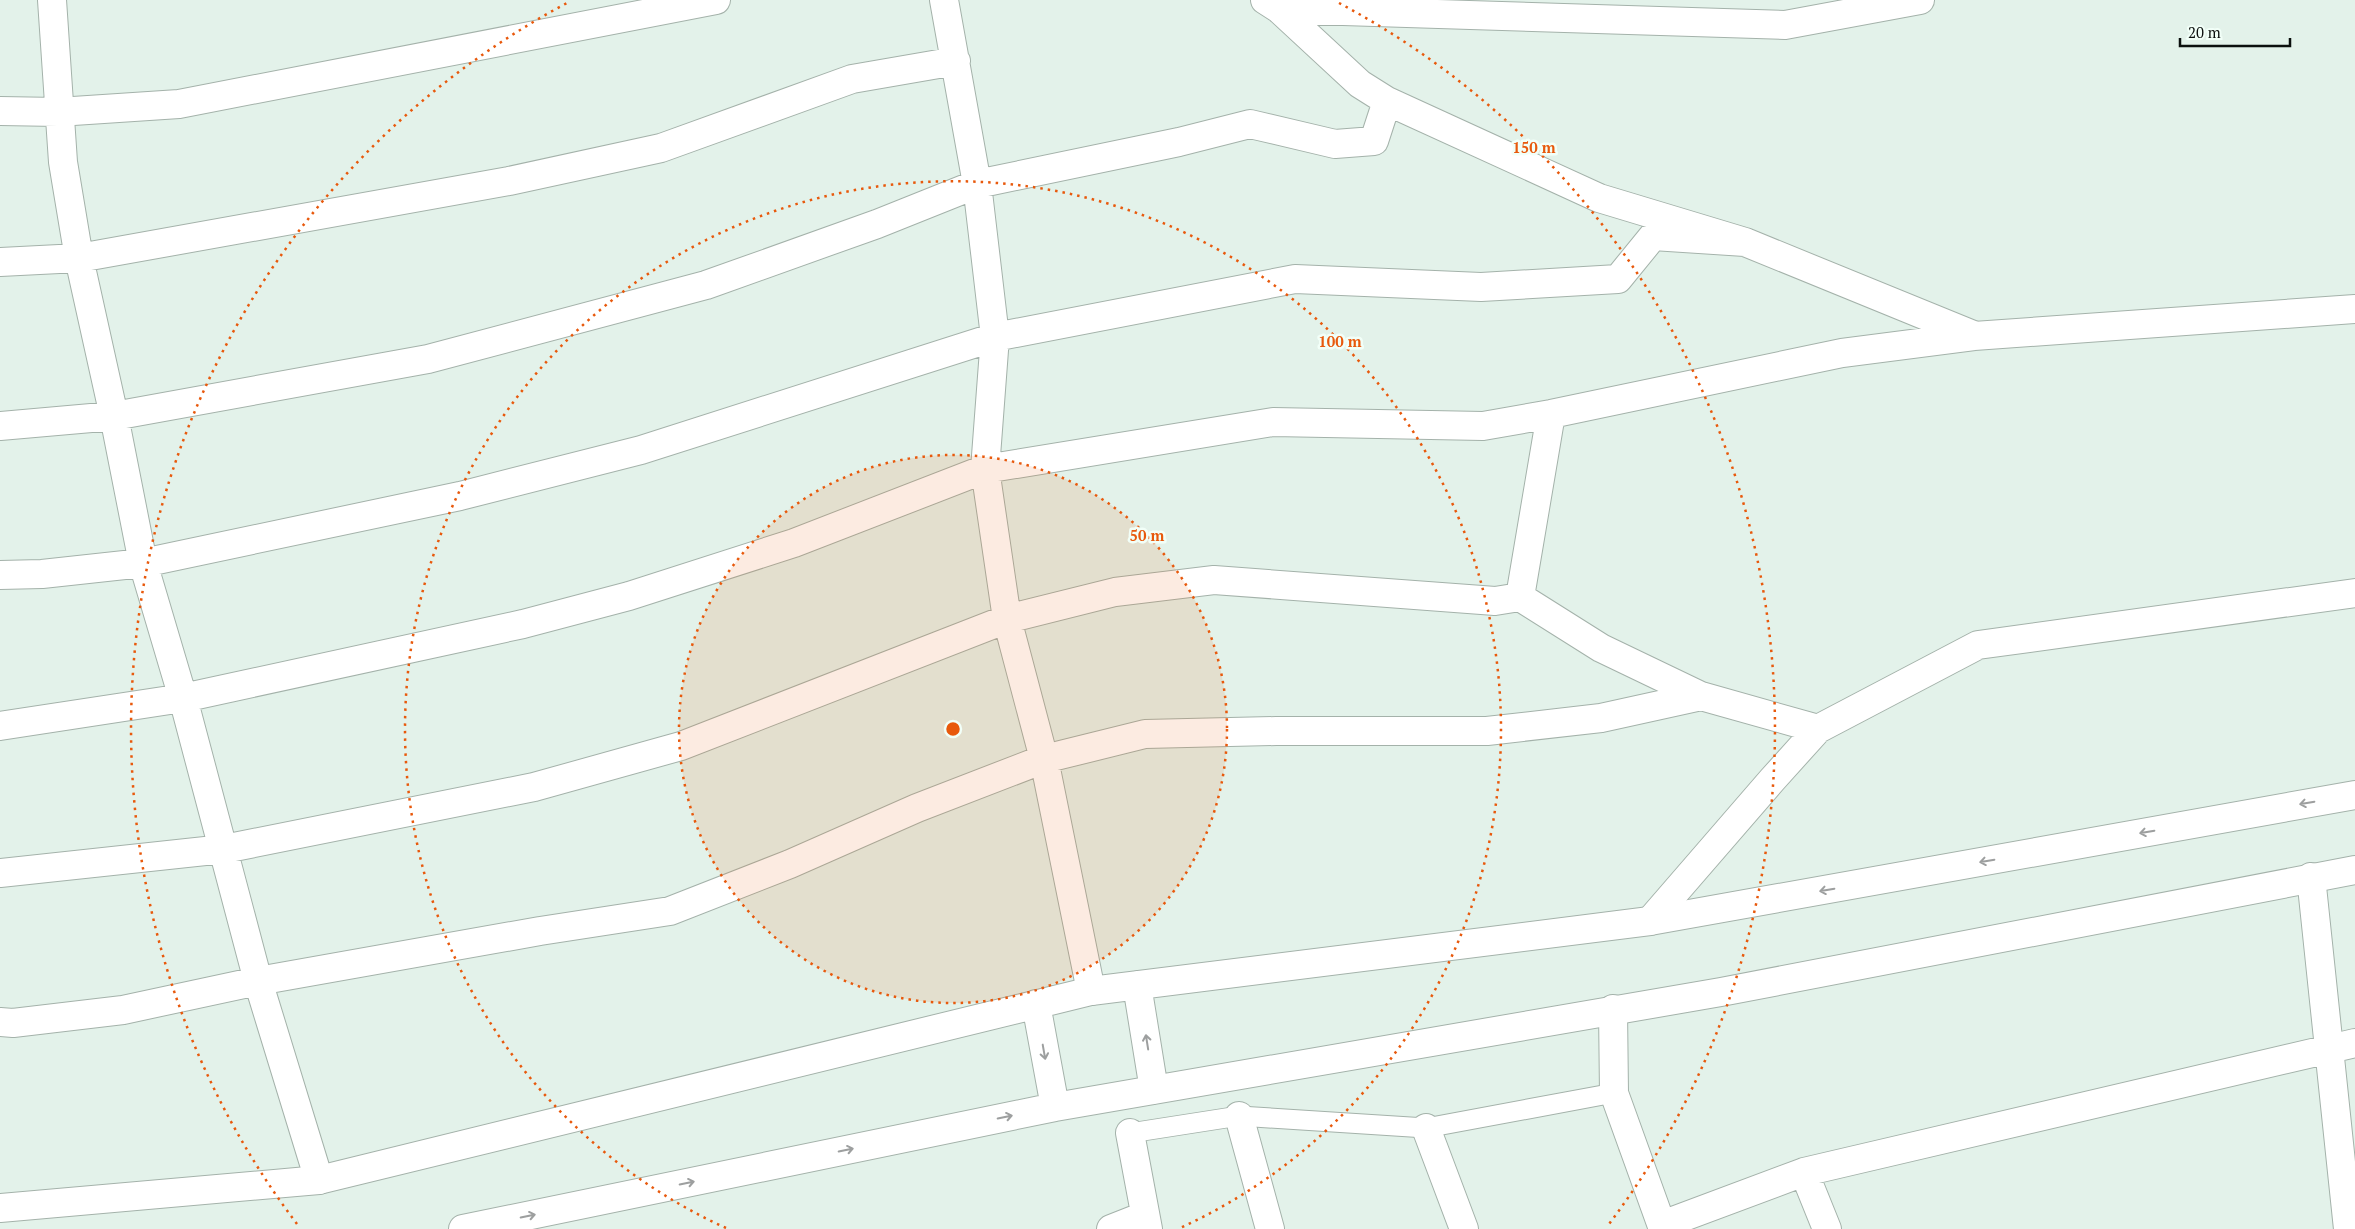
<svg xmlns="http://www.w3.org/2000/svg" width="2355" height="1229" viewBox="0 0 2355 1229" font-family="'PT Serif',serif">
<rect width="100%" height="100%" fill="#e3f2ea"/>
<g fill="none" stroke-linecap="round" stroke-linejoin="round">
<defs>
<path id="lane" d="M1130,1133L1239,1116L1426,1128L1614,1093"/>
<path id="street" d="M52,0L63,162L79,258L114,416L143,563L183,698L258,981L319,1180
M944,0L977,184L995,337L985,469L1007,619L1044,759L1091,991
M1265,0L1279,9L1360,84L1387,101L1599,198L1745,242L1973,335
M1279,9L1785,25L1920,0
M0,111L58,112L179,104L716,0
M0,262L79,258L509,181L661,148L852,79L956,61
M1551,414L1520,597L1601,648L1701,696L1818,729
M0,426L114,416L428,359L706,285L877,224L977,184L1179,142L1250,124L1335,144L1374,141L1387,101
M0,575L42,574L143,563L460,496L641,450L995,337L1295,279L1481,287L1618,279L1653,236L1745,242
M0,726L183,698L523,624L629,596L794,543L985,469L1273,422L1483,426L1551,414L1842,353L1974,336L2355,309
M0,873L224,849L534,787L681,746L1007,619L1115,592L1214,580L1495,601L1520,597
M2311,877L2348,1229
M1650,921L1772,780L1818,729L1978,645L2355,593
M1613,1009L1614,1093L1663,1229
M0,1022L13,1023L123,1010L258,981L540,931L670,911L790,864L917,808L1044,759L1145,734L1276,731H1487L1601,718L1701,696
M1239,1116L1270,1229
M1426,1128L1464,1229
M1130,1133L1148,1229
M1804,1172L1827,1229
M1662,1225L1804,1172L2355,1043
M1111,1229L1144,1216"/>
<path id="secondary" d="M1137,985L1154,1090
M1036,1004L1055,1107
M0,1208L319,1180L1091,991L1650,921L2355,795
M463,1229L1055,1107L1721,992L2355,870"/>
</defs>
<use href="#lane" stroke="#a4b2aa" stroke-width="21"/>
<use href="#street" stroke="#a4b2aa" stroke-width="30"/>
<use href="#secondary" stroke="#a4b2aa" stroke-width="30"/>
<use href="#lane" stroke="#fff" stroke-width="19"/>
<use href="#street" stroke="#fff" stroke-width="28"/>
<use href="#secondary" stroke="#fff" stroke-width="28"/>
</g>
<defs><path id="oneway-shaft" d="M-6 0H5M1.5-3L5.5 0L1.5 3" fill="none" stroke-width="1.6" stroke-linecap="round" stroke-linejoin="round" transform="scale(1.25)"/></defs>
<g stroke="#9d9f9f">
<use href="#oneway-shaft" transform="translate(2307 803) rotate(170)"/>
<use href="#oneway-shaft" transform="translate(2147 832) rotate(170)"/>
<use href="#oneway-shaft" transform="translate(1987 861) rotate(170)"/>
<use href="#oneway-shaft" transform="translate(1827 890) rotate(170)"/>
<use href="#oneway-shaft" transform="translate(1147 1042) rotate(-99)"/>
<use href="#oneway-shaft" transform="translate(1044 1052) rotate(80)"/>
<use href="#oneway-shaft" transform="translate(1005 1117) rotate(-12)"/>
<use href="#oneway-shaft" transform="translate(846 1150) rotate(-12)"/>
<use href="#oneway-shaft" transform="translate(687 1183) rotate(-12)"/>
<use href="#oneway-shaft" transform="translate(528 1216) rotate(-12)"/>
</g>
<circle cx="953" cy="729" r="274" fill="#e8590c" fill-opacity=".12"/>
<g fill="none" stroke="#e8590c" stroke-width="2.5" stroke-dasharray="2.5 5">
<circle cx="953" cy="729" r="274"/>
<path d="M726 1228A548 548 0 1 1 1180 1228"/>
<path d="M297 1224A822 822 0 0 1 567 3M1339 3A822 822 0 0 1 1609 1224"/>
</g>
<circle cx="953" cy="729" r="8" fill="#e8590c" stroke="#f2fff8" stroke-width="2.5"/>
<g font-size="15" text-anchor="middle" font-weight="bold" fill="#e8590c" stroke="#f2fff8" stroke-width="5" stroke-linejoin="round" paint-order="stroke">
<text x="1534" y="153">150 m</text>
<text x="1340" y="347">100 m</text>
<text x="1147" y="541">50 m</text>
</g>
<path d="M2180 38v8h110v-8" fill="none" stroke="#0b100e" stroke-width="2.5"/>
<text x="2188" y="38" font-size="15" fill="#0b100e" stroke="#f2fff8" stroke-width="4" paint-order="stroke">20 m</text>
</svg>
